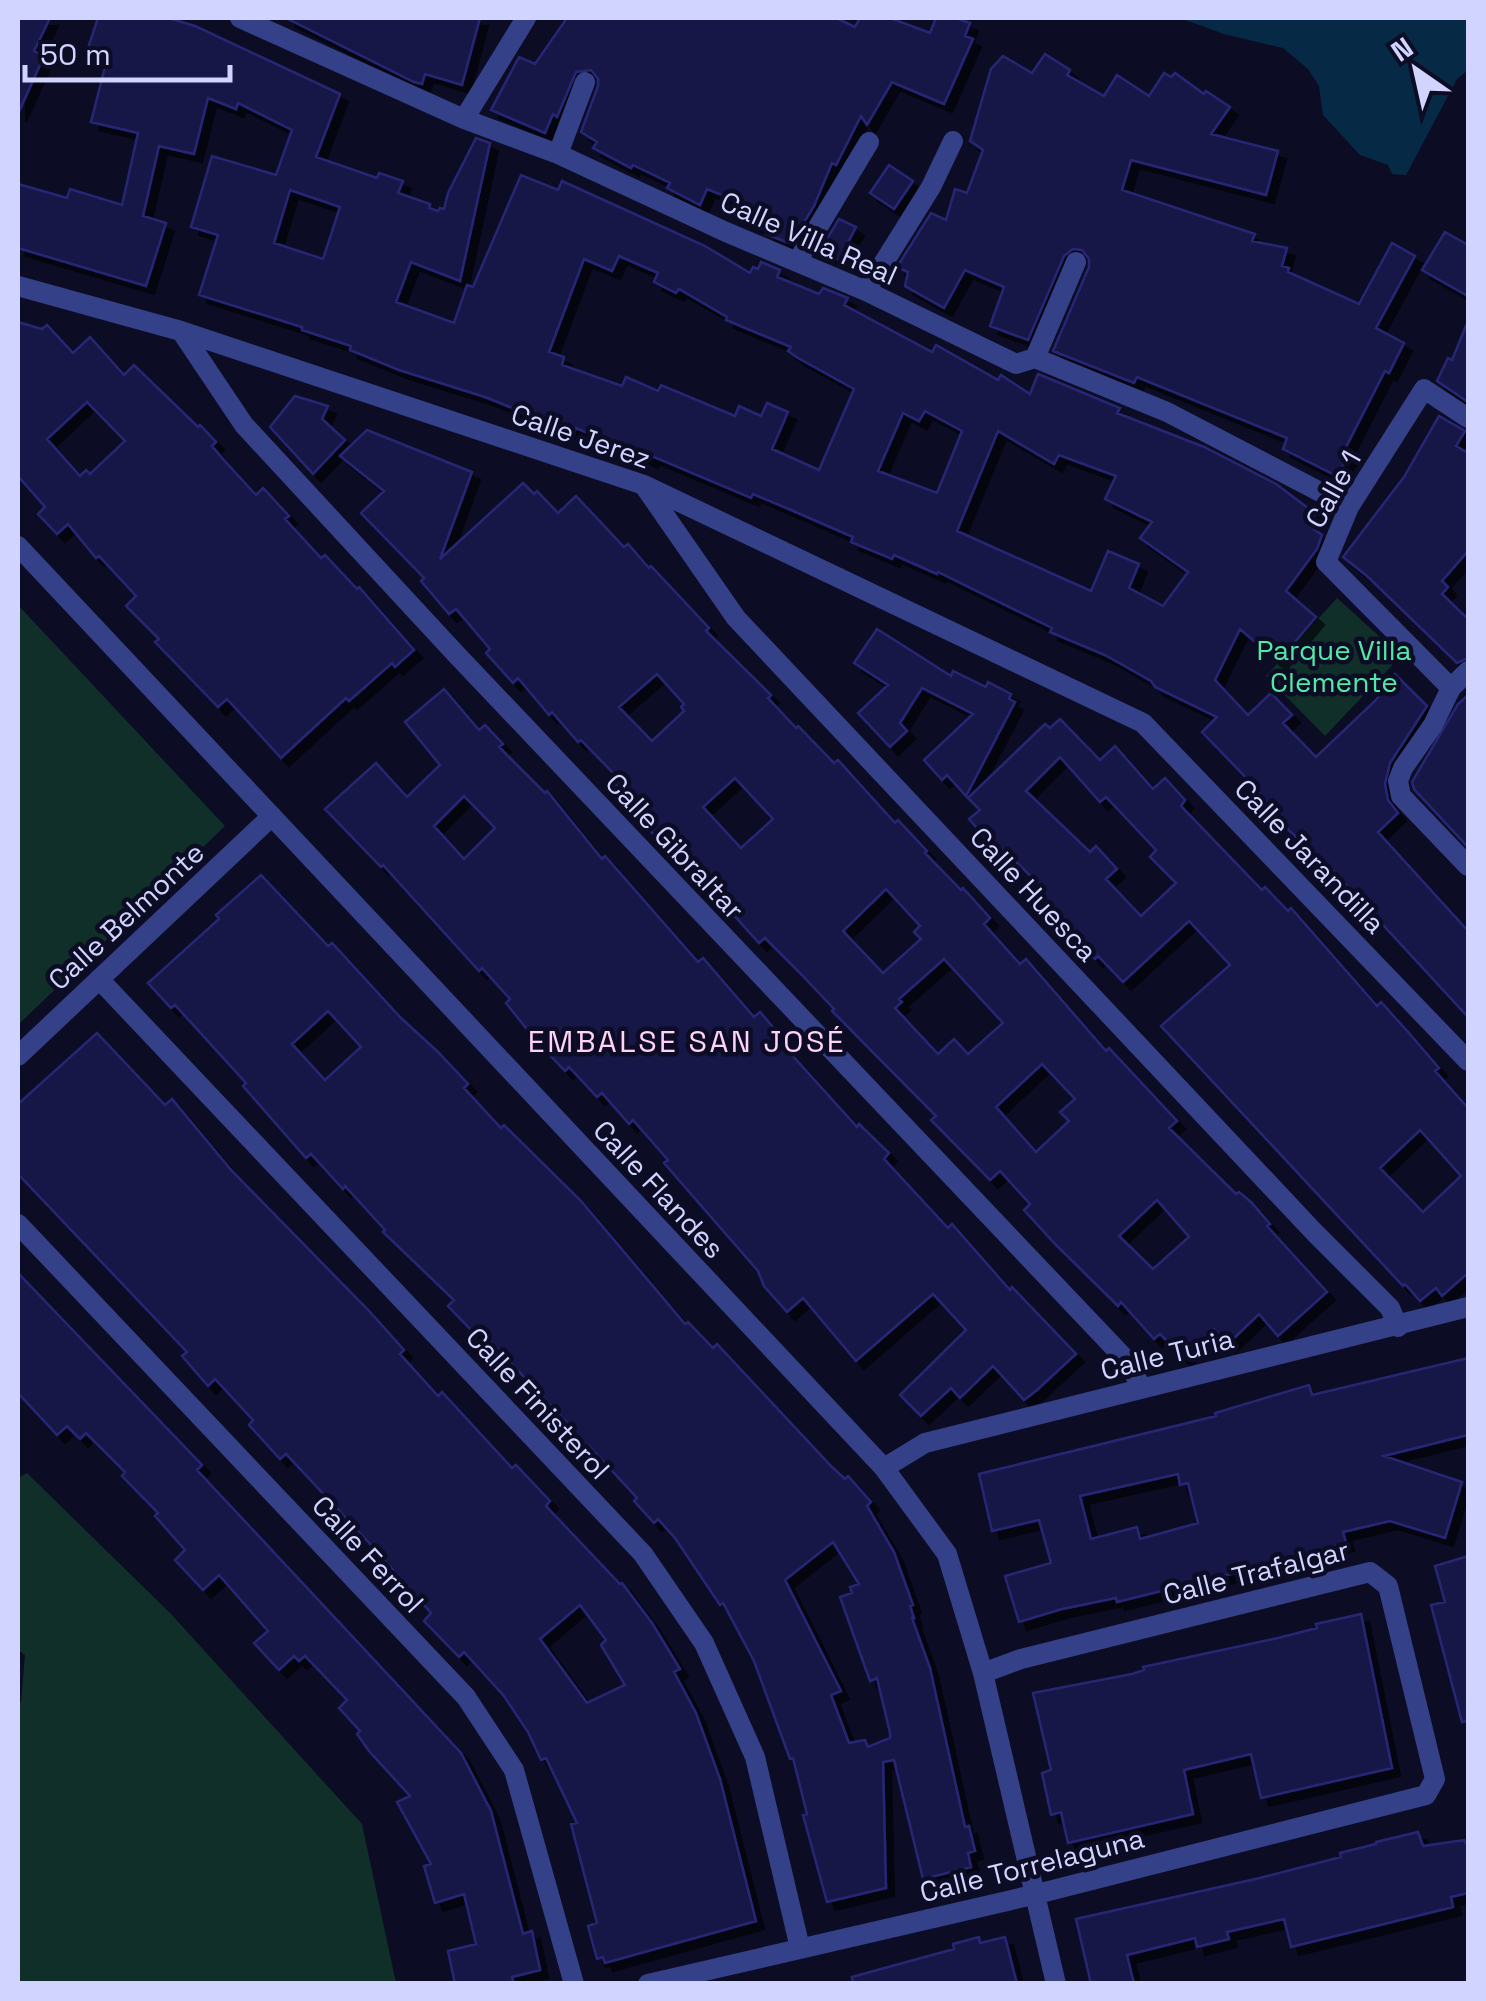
<svg xmlns="http://www.w3.org/2000/svg" width="1486" height="2001" viewBox="0 0 1486 2001" font-family="'Space Grotesk',sans-serif">
<defs>
<filter id="shadow"><feDropShadow dx="8" dy="8" stdDeviation="0" flood-color="#0009"/></filter>
</defs>
<rect width="100%" height="100%" fill="#0c0d25"/>
<path fill="#0f2f28" d="M1337,598L1401,656L1325,736L1266,676Z
M18,605L225,826L18,1025Z
M27,1473L171,1614L362,1824L396,1983H18V1705L21,1702L25,1655L18,1650V1478Z"/>
<path fill="#062945" d="M1180,18H1468V70L1457,79L1406,175L1392,174L1388,165L1360,155L1323,115L1319,86L1308,69L1283,48L1224,34Z"/>
<path fill="#171747" stroke="#272775" stroke-width="2.5" fill-rule="evenodd" filter="url(#shadow)" d="M18,18H50L34,51L44,56L18,114Z
M98,18H168L195,26L340,94L316,157L377,178L379,173L403,181L398,193L430,204L429,208L438,211L440,208L444,209L448,193L476,138L490,143L460,281L411,262L396,302L454,323L467,285L473,287L521,175L558,190L562,181L705,246L750,273L753,267L758,269L761,262L780,270L777,277L819,294L823,288L848,298L844,305L932,352L936,345L998,380L1001,375L1030,394L1038,374L1120,408L1117,413L1204,447L1276,484L1316,514L1307,524L1322,535L1317,549L1286,591L1316,617L1278,662L1240,629L1215,680L1248,715L1271,693L1292,715L1283,723L1316,757L1375,701L1381,694L1378,690L1395,674L1427,706L1390,763L1385,784L1388,800L1398,813L1378,832L1468,931V1017L1335,873L1268,811L1272,808L1253,785L1202,732L1217,717L1155,687L1151,681L1105,655L1050,632L1052,628L938,572L937,574L894,555L892,559L851,542L853,537L791,510L753,494L751,498L652,456L650,460L576,428L574,433L485,397L399,370L350,350L351,346L302,330V327L199,295L218,235L191,227L212,156L276,175L292,130L238,103L236,109L208,98L194,154L159,146L143,216L166,223L146,286L18,248V184L67,198L70,189L122,205L138,133L91,122L108,55L88,48ZM290,190L340,207L323,259L274,243ZM619,256L658,273L654,282L676,293L679,289L727,317L726,320L791,347L788,351L798,358L854,389L819,470L772,449L788,412L767,403L761,416L739,406L735,416L661,385L658,391L626,377L622,386L562,365L564,357L549,352L584,259L612,271ZM925,411L962,431L937,493L878,471L903,413L919,421ZM998,431L1054,464L1059,455L1116,476L1105,499L1152,522L1140,538L1188,572L1163,606L1129,588L1139,564L1108,551L1091,591L957,531Z
M286,18H480L462,85L425,74L422,84L414,82Z
M567,18H836L855,27L860,18H890L930,33L936,18H956L970,23L965,36L973,39L944,104L892,82L867,125L861,116L836,165L832,163L814,206L791,244L766,234L767,229L749,222L755,208L707,189L700,205L667,188L670,183L633,165L631,168L593,148L597,142L581,132L598,86V79L591,70L576,72L557,117L553,114L545,133L491,110L519,57L535,64Z
M1045,54L1070,70L1067,75L1104,96L1117,75L1149,96L1164,73L1171,77L1175,73L1204,94L1206,91L1230,107L1211,134L1278,151L1266,195L1131,160L1122,190L1255,234L1252,241L1287,248L1282,266L1289,268L1288,272L1359,304L1392,243L1415,256L1376,328L1404,343L1389,373L1385,371L1345,449L1351,452L1337,476L1283,449L1287,438L1137,377L1134,383L1053,351L1089,267V259L1082,250L1073,249L1064,256L1028,340L990,326L1004,287L965,270L944,308L905,286L908,272L897,267L931,213L946,220L955,189L967,193L983,150L970,141L991,69L1003,56L1032,73Z
M889,165L913,181L894,209L870,193Z
M839,219L856,227L839,260L820,250Z
M1445,232L1468,245V296L1422,270Z
M1468,321V402L1437,381L1448,358L1452,360Z
M18,322L42,329L47,325L73,353L90,337L124,375L134,365L198,427L200,425L216,442L212,446L222,458L256,495L263,488L289,516L285,519L321,558L325,555L357,589L359,587L414,650L395,667L392,663L349,701L346,698L281,758L227,699L218,707L155,642L159,639L126,606L136,596L99,556L96,558L68,524L57,534L38,514L45,507L18,476ZM87,402L125,441L90,474L86,470L80,476L47,439Z
M295,396L328,406L322,419L345,440L313,474L270,427Z
M1439,416L1465,431L1456,446L1468,453V551L1442,581L1448,587L1442,594L1468,619V658L1457,663L1367,576L1343,557L1404,477Z
M367,430L472,472L440,559L523,483L534,494L537,491L558,513L576,496L624,547L628,544L649,568L651,566L709,628L706,631L771,695L768,698L796,728L798,726L834,763L838,760L895,823L898,820L927,851L925,853L961,890L963,888L990,918L984,924L1020,964L1026,959L1106,1051L1109,1048L1177,1121L1169,1128L1236,1194L1239,1192L1251,1202L1270,1224L1267,1226L1327,1292L1278,1336L1259,1314L1228,1344L1214,1329L1183,1358L1160,1334L1154,1339L1121,1302L1118,1306L1055,1244L1024,1210L1030,1204L1000,1171L990,1180L931,1120L936,1116L832,1011L834,1009L799,972L765,938L759,943L731,912L734,909L674,845L668,851L638,817L643,813L611,780L615,775L581,740L578,742L552,712L549,715L518,678L513,683L486,653L490,649L456,609L449,614L421,581L424,578L361,513L384,491L340,456ZM657,674L684,704L681,707L684,711L652,741L619,707ZM735,778L773,819L741,848L703,807ZM886,889L920,926L914,932L921,939L883,973L843,931ZM944,959L1003,1023L968,1054L954,1039L938,1054L895,1008L902,1002L899,999ZM1042,1064L1075,1099L1060,1112L1069,1121L1036,1152L996,1107ZM1157,1200L1189,1237L1153,1269L1119,1236Z
M877,629L951,676L953,671L986,687L988,682L1011,694L1009,699L1015,702L966,796L947,775L942,780L924,760L973,714L922,688L900,723L907,731L890,747L858,713L888,685L854,663Z
M444,689L479,730L485,725L503,744L499,747L545,793L547,791L602,859L605,856L698,962L703,958L754,1017L760,1012L785,1041L782,1044L857,1127L859,1124L889,1153L884,1159L948,1228L952,1224L1010,1290L1012,1287L1076,1354L1037,1390L1024,1400L993,1366L960,1398L951,1388L921,1416L900,1395L966,1330L933,1294L856,1361L803,1298L787,1312L764,1286L758,1271L664,1163L668,1160L633,1120L629,1124L602,1093L597,1097L569,1067L565,1071L537,1042L506,1003L510,999L482,968L479,971L383,865L381,867L325,809L376,763L407,797L440,765L405,722ZM464,796L495,828L464,859L434,826Z
M1468,695V847L1414,789L1412,782L1458,704Z
M1060,719L1100,760L1115,746L1153,789L1165,778L1185,800L1181,806L1262,890L1265,887L1288,911L1291,908L1377,1006L1381,1002L1409,1033L1439,1068L1435,1071L1468,1108V1273L1442,1296L1436,1288L1420,1301L1405,1284L1403,1286L1161,1026L1230,965L1189,921L1123,982L1098,956L1095,959L1067,929L1070,926L1037,893L1041,886L1009,855L992,841L990,843L969,819L980,810L968,798L1045,724L1050,728ZM1060,757L1100,802L1106,797L1156,850L1150,857L1176,883L1141,916L1106,879L1117,869L1096,846L1090,852L1026,791ZM1420,1130L1461,1176L1423,1212L1380,1168Z
M261,875L328,946L332,943L401,1018L438,1052L468,1084L464,1088L501,1128L504,1125L581,1201L685,1324L688,1322L713,1348L717,1344L832,1467L845,1479L848,1476L871,1502L867,1506L894,1552L913,1605L910,1606L914,1618H912L930,1668L965,1827L969,1826L975,1851L968,1853L971,1867L923,1879L894,1760L883,1762L886,1888L827,1902L803,1815L807,1814L793,1758L790,1759L754,1661L723,1603L720,1605L675,1538L658,1519L654,1523L634,1501L637,1498L589,1446L586,1449L568,1428L570,1426L479,1329L474,1333L448,1306L454,1300L383,1232L385,1230L345,1186L343,1189L311,1154L306,1158L243,1086L246,1083L175,1005L171,1008L148,983L219,919L216,915ZM328,1011L361,1047L325,1080L292,1044ZM833,1542L859,1584L850,1587L852,1593L840,1597L870,1681L877,1678L890,1733V1738L868,1747L865,1740L849,1743L831,1695L841,1691L785,1580Z
M97,1033L165,1105L172,1099L231,1170L371,1313L404,1350L400,1354L438,1396L442,1392L512,1468L516,1465L550,1501L546,1506L620,1584L622,1583L652,1623L680,1669L674,1672L696,1713L720,1779L756,1921L605,1963L603,1957L597,1959L588,1926L597,1923L571,1824L577,1823L546,1758L541,1760L528,1732L504,1696L464,1652L459,1657L424,1621L431,1613L371,1545L286,1454L280,1459L249,1425L253,1420L215,1379L208,1386L182,1356L187,1352L18,1174V1104ZM580,1605L606,1640L601,1645L625,1685L587,1703L540,1639Z
M18,1273L202,1465L197,1470L461,1753L491,1811L523,1934L532,1931L540,1970L512,1977L514,1984H455L448,1951L476,1944L464,1894L435,1903L424,1866L431,1864L397,1802L410,1796L369,1751L357,1734L360,1731L339,1708L347,1700L305,1656L299,1661L294,1656L279,1670L254,1643L268,1631L219,1575L203,1590L175,1560L185,1550L155,1516L158,1513L122,1476L125,1472L86,1433L80,1439L67,1426L57,1435L18,1393Z
M1468,1358V1435L1384,1456L1462,1482L1445,1538L1390,1521L1343,1532L1346,1543L1296,1558L1117,1602L1116,1598L1062,1609L1019,1622L1005,1576L1051,1563L1039,1520L992,1531L979,1474L1216,1416L1215,1413L1309,1385L1312,1395ZM1178,1474L1180,1485L1188,1483L1198,1523L1140,1539L1137,1527L1091,1539L1080,1496Z
M1468,1556V1721L1462,1722L1431,1605L1445,1602L1435,1566Z
M1361,1614L1392,1768L1261,1798L1251,1754L1184,1770L1193,1814L1068,1843L1061,1812L1051,1815L1042,1773L1051,1770L1033,1693L1132,1674L1144,1670L1143,1667L1278,1638L1317,1628L1316,1624Z
M1418,1832L1423,1846L1464,1840L1468,1846V1893L1451,1897L1453,1907L1291,1947L1284,1919L1227,1932L1229,1939L1197,1947L1195,1938L1127,1955L1134,1984H1091L1076,1919L1260,1878L1341,1857L1340,1853L1376,1844V1842Z
M979,1937L980,1943L1005,1937L1017,1984H853L852,1977L954,1949L953,1944Z"/>
<g fill="none" stroke-linecap="round" stroke-linejoin="round">
<path stroke="#344188" stroke-width="20" d="M240,18L464,119L558,154L726,232L866,291L1016,364L1035,358L1167,412L1349,507
M464,119L526,18
M558,154L585,82
M797,262L869,142
M18,286L181,331L644,485L1143,723L1468,1061
M866,291L931,187L953,141
M181,331L244,425L455,653L1130,1364L1141,1388
M1035,358L1076,262
M645,487L736,618L1315,1233L1390,1308L1398,1327
M18,546L884,1468L947,1554L983,1673L1056,1984
M1468,671L1451,688L1433,725L1403,768L1398,781L1401,796L1468,866
M1451,688L1326,562L1349,507L1424,389L1468,418
M99,979L643,1554L704,1643L755,1757L800,1948
M18,1056L272,816
M18,1224L466,1697L514,1770L574,1984
M884,1468L925,1443L1468,1307
M648,1984L1037,1894L1426,1795L1435,1779L1388,1586L1370,1572L1021,1659L983,1673"/>
</g>
<g text-anchor="middle" dominant-baseline="central" stroke-width="9" stroke-linejoin="round" paint-order="stroke">
<g font-size="28" fill="#d0d4ff" stroke="#0c0d25">
<text transform="translate(809 238) rotate(24)">Calle Villa Real</text>
<text transform="translate(581 436) rotate(19)">Calle Jerez</text>
<text transform="translate(1333 489) rotate(-61)">Calle 1</text>
<text transform="translate(675 846) rotate(47)">Calle Gibraltar</text>
<text transform="translate(1310 856) rotate(46)">Calle Jarandilla</text>
<text transform="translate(1034 894) rotate(47)">Calle Huesca</text>
<text transform="translate(126 916) rotate(-43)">Calle Belmonte</text>
<text transform="translate(659 1189) rotate(47)">Calle Flandes</text>
<text transform="translate(1167 1354) rotate(-14)">Calle Turia</text>
<text transform="translate(538 1403) rotate(47)">Calle Finisterol</text>
<text transform="translate(368 1554) rotate(47)">Calle Ferrol</text>
<text transform="translate(1256 1572) rotate(-14)">Calle Trafalgar</text>
<text transform="translate(1032 1865) rotate(-14)">Calle Torrelaguna</text>
</g>
<g font-size="28" fill="#52e9a6" stroke="#0c0d25">
<text x="1334" y="650">Parque Villa<tspan x="1334" dy="32">Clemente</tspan></text>
</g>
<g font-size="30" letter-spacing="2.5" fill="#ffd2f7" stroke="#0c0d25">
<text x="687" y="1041">EMBALSE SAN JOSÉ</text>
</g>
</g>
<rect width="1486" height="2001" fill="none" stroke="#d0d4ff" stroke-width="40"/>
<g transform="translate(1416 70) rotate(326)" stroke="#0c0d25" stroke-width="8" paint-order="stroke">
<path d="M0-8L18 38L0 25L-18 38Z" fill="#d0d4ff"/>
<text y="-15" font-size="28" font-weight="bold" text-anchor="middle" fill="#d0d4ff">N</text>
</g>
<path d="M25 65v15h205v-15" fill="none" stroke="#d0d4ff" stroke-width="5"/>
<text x="40" y="65" font-size="30" fill="#d0d4ff" stroke="#0c0d25" stroke-width="8" paint-order="stroke">50 m</text>
</svg>
